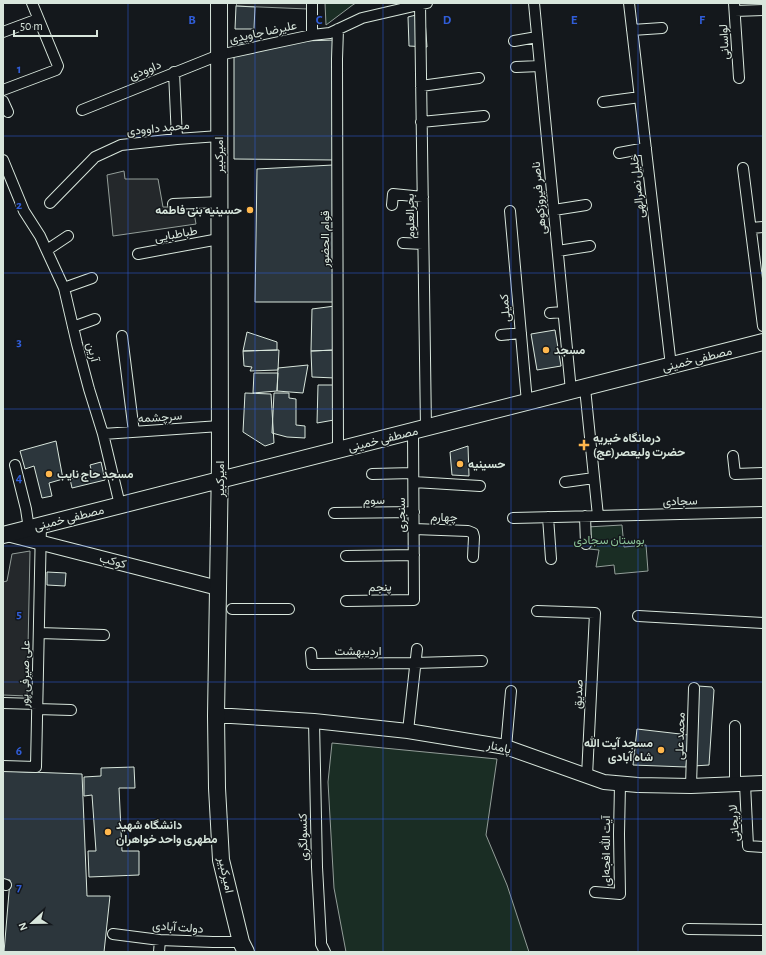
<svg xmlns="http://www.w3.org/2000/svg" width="766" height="955" viewBox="0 0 766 955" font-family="'Alegreya Sans',Vazirmatn,sans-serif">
<rect width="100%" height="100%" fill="#14181c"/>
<path fill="#1a2d24" stroke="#939e99" d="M325,3H357L354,4L326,25Z
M622,525L624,547L646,545L648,571L615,574L614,565L596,567L599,550L589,549L587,527Z
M332,743L497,759L486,835L507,885L529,952H346L334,888L328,782Z"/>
<path fill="#24282b" stroke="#939e99" d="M237,3H309L308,9L236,6Z
M124,171L125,179H158L163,207H193L196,224L113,236L107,175Z
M30,551L27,696L3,695V582L7,581L12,554Z"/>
<path fill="#2c363c" stroke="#d8e6dc" d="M236,6L255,7L254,29H235Z
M416,15L425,20L427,47L409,46L408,17Z
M335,40L334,160L234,159V43Z
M333,165V302H255L257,169Z
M335,306V350L311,351L312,309Z
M555,330L561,366L537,370L531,334Z
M247,332L277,342V350L243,351Z
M279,350L278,370L250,371L252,367L244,366L243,351Z
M335,350V378L312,377L311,351Z
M308,365L303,393L277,391L278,368Z
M254,373H278L277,391L253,393Z
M318,385H335L334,420L317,423Z
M245,393L271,394L274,443L265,446L243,432Z
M274,393H289V398L296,399V425L305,426V438L287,437L272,433Z
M56,441L63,479L49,483L52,496L42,498L34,466L25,469L20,451Z
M468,446L469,476L452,475L450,452Z
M101,462L105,480L72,488L70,479L92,473L90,465Z
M47,572L66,573L65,586L47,585Z
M698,686L712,687L714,690L709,765L693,766Z
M637,729L689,735L686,767L633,765Z
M134,767L135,788H119L122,851H139V875L89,877L88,851H96L92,795L84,796V777L101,776V768Z
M3,771L82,774L87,896H110L104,952H4L10,880H3Z"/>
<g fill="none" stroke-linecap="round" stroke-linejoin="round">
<defs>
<path id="street" d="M534,3L571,391
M629,3L671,366
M734,3L739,78
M420,4L426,428
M735,11L763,10
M632,30L662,28
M3,32L38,19
M312,35V3
M514,41L537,37
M516,67L540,66
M174,72L177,139
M421,86L479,78
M3,90L56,70L58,66L32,3
M3,101L8,112
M603,102L640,97
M82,110L219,55L312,35L330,33L362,18L427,3
M421,122L484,116
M619,153L646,148
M3,160L24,211L40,236L64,288L77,344L89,389L103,434L120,505
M743,168L763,326
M50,203L95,157L121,145L177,139L219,136
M173,204L219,202
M392,205L393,194L423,197
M554,210L586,205
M510,211L527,402
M751,228L763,227
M403,243L423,244
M47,250L68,236
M558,251L590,246
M138,254L219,239
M64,288L92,278
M550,313L563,312
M73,327L95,319
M501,335L521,333
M122,336L134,432
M585,388L598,516
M103,434L220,426
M338,450L337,59L338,29
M733,456L735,474L763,473
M15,465L26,509L29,529
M372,474L413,473
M414,482L480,486
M565,482L594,478
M334,513L414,512
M585,516L586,544
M548,517L551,559
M513,518L763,512
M414,529L468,531L473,533L474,537L473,557
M346,556L414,555
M346,601L414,600L413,431
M232,609H289
M537,611L595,613L587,776
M638,616L763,623
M39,633L104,635
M311,653L312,664L415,663L482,661
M3,703L37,704
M37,709L71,710
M314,721L317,867L321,940V944L325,952
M408,731L417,649
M506,747L511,691
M3,766L36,767L41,525
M735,784V726
M745,784L748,846L763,847
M691,786L694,688
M3,884L6,885
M595,892L620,894L619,834L620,784
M688,929L763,930
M113,934L160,940L213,942H241
M159,952L160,940"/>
<path id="secondary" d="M7,534L218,588
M216,716H231L314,721L408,731L506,747L604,782L638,785L691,786L763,783"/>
<path id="primary" d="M219,3L220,462L216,716L217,788L221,860L241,942L246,952
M3,535L763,342"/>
</defs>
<use href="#street" stroke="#d8e6dc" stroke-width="12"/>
<use href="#secondary" stroke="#d8e6dc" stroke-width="16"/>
<use href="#primary" stroke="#d8e6dc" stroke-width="18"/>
<use href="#street" stroke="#14181c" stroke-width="10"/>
<use href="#secondary" stroke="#14181c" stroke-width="14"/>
<use href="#primary" stroke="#14181c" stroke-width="16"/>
</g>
<path fill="none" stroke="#305dd8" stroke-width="1" stroke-opacity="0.55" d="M128,3V952M255,3V952M383,3V952M511,3V952M638,3V952M3,136H763M3,273H763M3,409H763M3,546H763M3,682H763M3,819H763"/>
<g fill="#ffb74d" stroke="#14181c" stroke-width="1.5">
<circle cx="250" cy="210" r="4"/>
<circle cx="546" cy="350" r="4"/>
<path d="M582 439h4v4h4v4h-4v4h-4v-4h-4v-4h4z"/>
<circle cx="460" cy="464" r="4"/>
<circle cx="49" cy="474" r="4"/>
<circle cx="661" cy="750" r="4"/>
<circle cx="108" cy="832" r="4"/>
</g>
<g text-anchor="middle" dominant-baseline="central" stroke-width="3" stroke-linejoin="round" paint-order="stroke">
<g font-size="12" fill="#d8e6dc" stroke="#14181c">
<text transform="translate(263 32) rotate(-12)">علیرضا جاویدی</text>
<text transform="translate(724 42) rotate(-93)">لواسانی</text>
<text transform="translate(145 70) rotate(-22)">داوودی</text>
<text transform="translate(158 128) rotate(-6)">محمد داوودی</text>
<text transform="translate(219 155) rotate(-90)">امیرکبیر</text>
<text transform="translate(637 186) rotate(-96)">خلیل نصرالهی</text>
<text transform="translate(539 198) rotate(-95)">ناصر فیروزکوهی</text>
<text transform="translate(410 216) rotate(-91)">بحرالعلوم</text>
<text transform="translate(176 234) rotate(-10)">طباطبایی</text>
<text transform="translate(325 239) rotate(-90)">قوام الحضور</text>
<text transform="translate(505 308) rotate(-95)">کمیلی</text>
<text transform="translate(93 352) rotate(76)">آرین</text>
<text transform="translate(697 359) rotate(-14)">مصطفی خمینی</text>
<text transform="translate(160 417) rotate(-4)">سرچشمه</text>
<text transform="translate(383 439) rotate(-14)">مصطفی خمینی</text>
<text transform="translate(220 479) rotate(-90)">امیرکبیر</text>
<text transform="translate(374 500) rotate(-1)">سوم</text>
<text transform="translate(680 501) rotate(-2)">سجادی</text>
<text transform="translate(401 515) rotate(-90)">سنجری</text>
<text transform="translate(444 517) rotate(1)">چهارم</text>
<text transform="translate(69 518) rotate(-14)">مصطفی خمینی</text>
<text transform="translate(113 561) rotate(14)">کوکب</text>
<text transform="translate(380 587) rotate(-1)">پنجم</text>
<text x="358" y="651">اردیبهشت</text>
<text transform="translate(25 674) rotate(-89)">علی صیرفی پور</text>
<text transform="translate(578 694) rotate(-87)">صدیق</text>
<text transform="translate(680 736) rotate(-88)">محمد علی</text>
<text transform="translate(499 747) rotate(12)">پامنار</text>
<text transform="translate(734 823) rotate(-94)">لاریجانی</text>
<text transform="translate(303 837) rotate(-91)">کنسولگری</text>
<text transform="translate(606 851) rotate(-90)">آیت الله افجه‌ای</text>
<text transform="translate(226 875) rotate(78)">امیرکبیر</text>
<text transform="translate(178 927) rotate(4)">دولت آبادی</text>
</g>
<g font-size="12" font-weight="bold" fill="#d8e6dc" stroke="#14181c" text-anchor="start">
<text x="242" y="210" text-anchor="end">حسینیه بنی فاطمه</text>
<text x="554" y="350">مسجد</text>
<text x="593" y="438">درمانگاه خیریه<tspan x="593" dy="14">حضرت ولیعصر(عج)</tspan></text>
<text x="468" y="464">حسینیه</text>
<text x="57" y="474">مسجد حاج نایب</text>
<text x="653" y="743" text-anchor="end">مسجد آیت الله<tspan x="653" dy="14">شاه آبادی</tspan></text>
<text x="116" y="825">دانشگاه شهید<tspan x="116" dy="14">مطهری واحد خواهران</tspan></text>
</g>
<g font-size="12" fill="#8ac095" stroke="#14181c">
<text x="609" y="540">بوستان سجادی</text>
</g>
</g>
<g font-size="13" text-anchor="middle" font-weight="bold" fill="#305dd8" stroke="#14181c" stroke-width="3" stroke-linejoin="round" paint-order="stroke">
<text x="192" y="24">B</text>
<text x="319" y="24">C</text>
<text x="447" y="24">D</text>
<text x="574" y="24">E</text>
<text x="702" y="24">F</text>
<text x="19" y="73">1</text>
<text x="19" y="209">2</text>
<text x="19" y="346">3</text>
<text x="19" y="482">4</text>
<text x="19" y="618">5</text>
<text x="19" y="755">6</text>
<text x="19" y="891">7</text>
</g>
<rect width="766" height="955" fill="none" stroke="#d8e6dc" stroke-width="8"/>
<g transform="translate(32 923) rotate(248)" stroke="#14181c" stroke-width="3" paint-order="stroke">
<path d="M0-3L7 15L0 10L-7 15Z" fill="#d8e6dc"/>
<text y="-6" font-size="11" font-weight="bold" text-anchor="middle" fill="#d8e6dc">N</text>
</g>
<path d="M14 30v6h83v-6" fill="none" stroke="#d8e6dc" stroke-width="2"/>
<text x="20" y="30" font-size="12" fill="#d8e6dc" stroke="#14181c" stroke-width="3" paint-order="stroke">50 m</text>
</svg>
